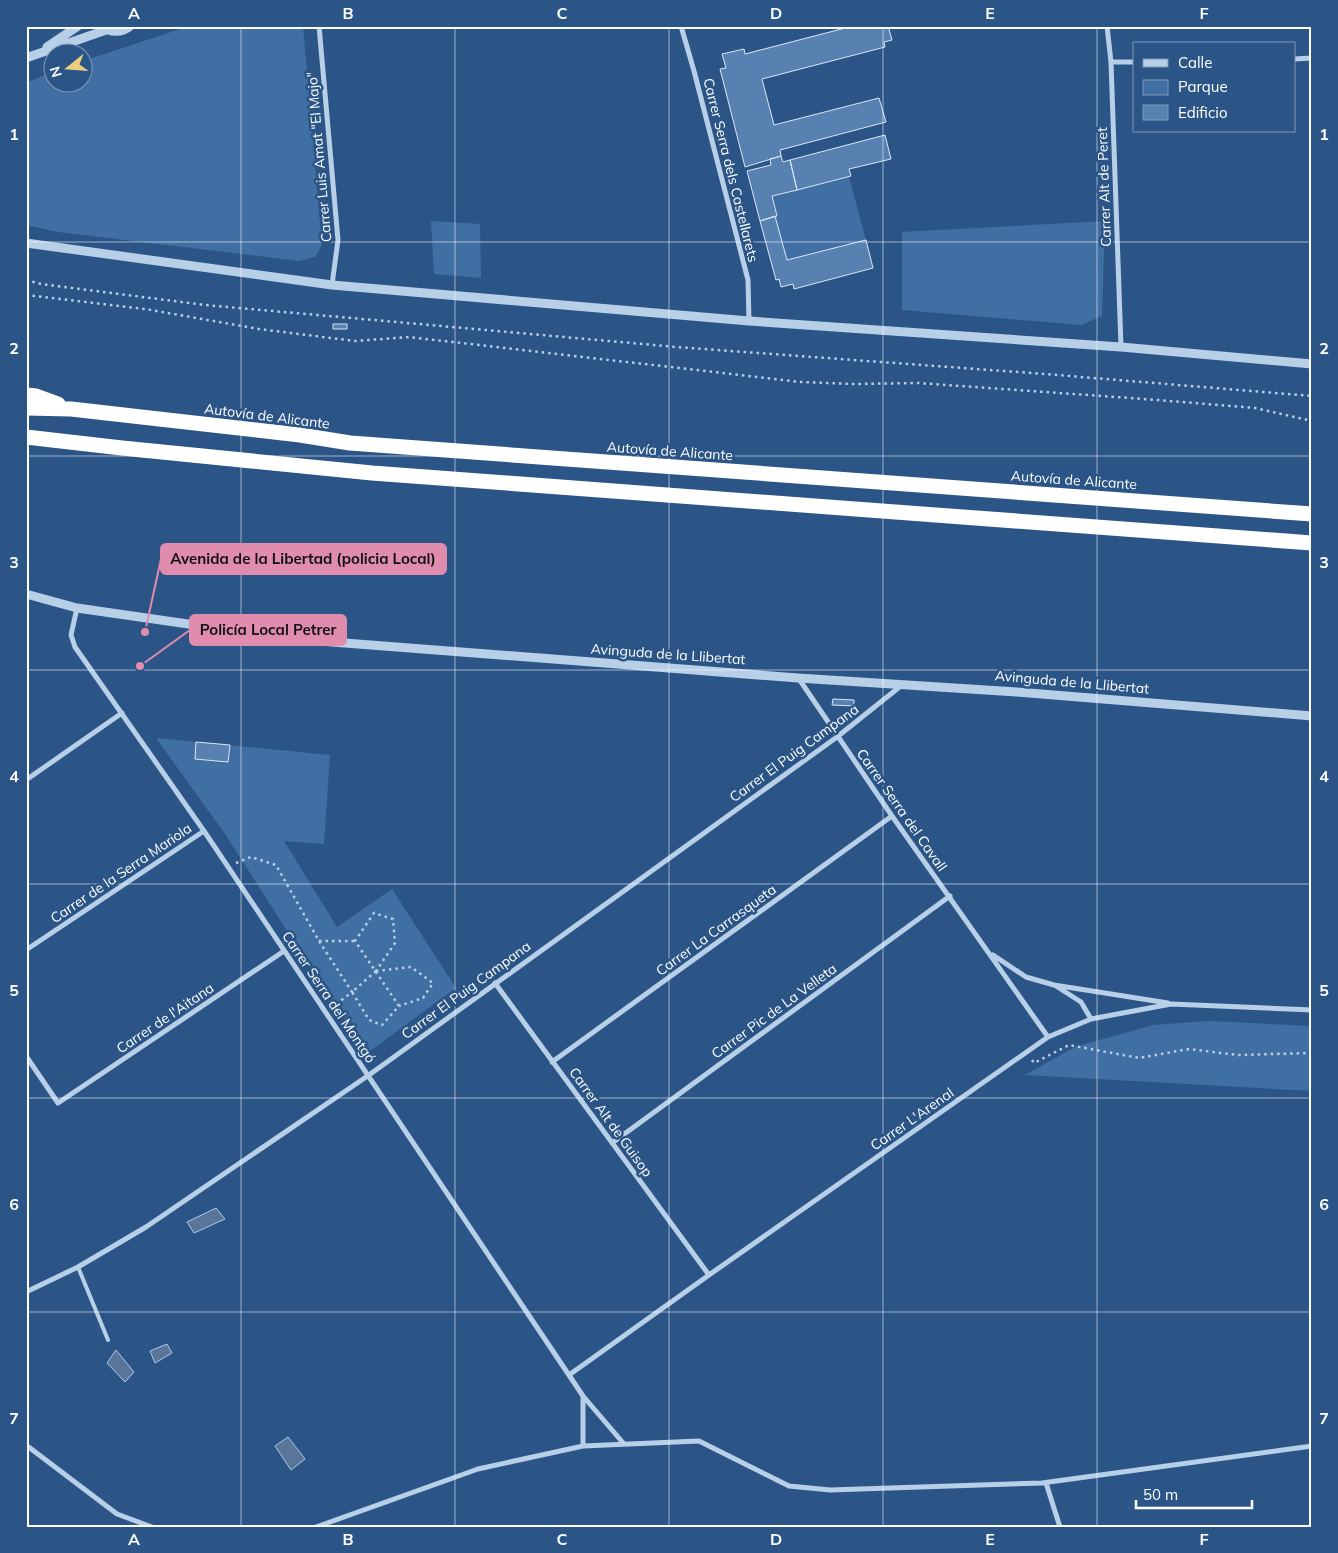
<svg xmlns="http://www.w3.org/2000/svg" width="1338" height="1553" viewBox="0 0 1338 1553" font-family="Mulish,sans-serif">
<rect width="100%" height="100%" fill="#2b5587"/>
<path fill="#406fa3" d="M189,26H303L322,245L315,257L299,261L58,232L26,225V83L52,72V82H82L83,61Z
M849,177L866,240L787,260L775,216H777L772,196Z
M431,221L480,224L481,278L434,274Z
M1105,221L1102,316L1081,325L902,310V232Z
M156,738L330,755L324,844L284,841L337,927L392,889L456,988L366,1054L225,834Z
M1209,1021L1312,1026V1091L1025,1075L1075,1047L1153,1025Z"/>
<path fill="#597699" stroke="#adc9e8" d="M216,1208L225,1219L194,1233L187,1222Z
M167,1344L172,1353L155,1363L150,1351Z
M116,1350L134,1372L125,1382L107,1363Z
M288,1437L305,1459L291,1470L275,1446Z"/>
<path fill="#5781b0" stroke="#dbe8f6" d="M853,26H888L892,40L884,42L885,47L762,79L774,125L879,98L886,122L780,150L781,156L745,167L720,69L726,68L722,54L744,49L745,54Z
M885,135L891,159L849,169L851,176L797,190L790,160Z
M781,156L783,162L790,160L797,190L772,196L777,216L760,221L747,171L771,165L770,159Z
M775,216L787,260L866,240L873,268L794,289L793,284L781,287L779,279L776,280L760,221Z
M333,324H347V329H333Z
M833,699L854,700V706L832,705Z
M196,742L230,745L228,762L195,759Z"/>
<g fill="none" stroke-linecap="round" stroke-linejoin="round">
<path stroke="#b8cfe8" stroke-width="2.5" stroke-dasharray="2.5 4" stroke-linecap="butt" d="M26,280L41,284L205,305L385,321L676,347L1045,374L1312,396
M26,295L145,309L259,329L355,341L409,337L801,382L853,384L918,383L1158,400L1255,408L1312,421
M236,863L251,857L276,865L319,941L352,992L334,1006
M319,941H355
M376,971L352,992L369,1020L382,1025L399,1006L355,941L374,913L393,919L395,943L376,971
M376,971L411,967L433,983L423,998L399,1006
M1032,1060L1034,1063L1069,1045L1139,1058L1189,1049L1238,1055L1312,1053"/>
<path stroke="#b8cfe8" stroke-width="4" d="M78,1267L108,1340"/>
<path stroke="#b8cfe8" stroke-width="5" d="M319,26L338,240L332,285
M681,26L694,71L748,280L749,321
M1107,26L1111,62L1121,347
M1294,59L1312,58
M1111,62H1134
M77,608L71,635L75,647L204,831L583,1396L624,1444
M799,679L892,816L1048,1037
M26,780L122,713
M26,950L204,831
M993,955L1026,977L1054,985L1168,1003
M495,983L709,1275
M1056,986L1081,1002L1091,1019
M26,1056L58,1103L284,951
M552,1062L892,816
M612,1143L950,896
M26,1292L78,1267L146,1227L369,1075L837,737L902,685
M569,1375L709,1275L1048,1037L1091,1019L1171,1004L1312,1010
M26,1445L117,1514L152,1527
M583,1446V1397
M1046,1483L1060,1527
M316,1527L478,1469L583,1446L699,1441L789,1486L830,1490L1042,1483L1312,1446"/>
<path stroke="#b8cfe8" stroke-width="9" d="M102,26C110,33 122,33 130,26
M47,47L78,26
M26,58L106,30
M26,243L332,285L749,321L1121,347L1312,364
M26,594L77,608L293,639L798,678L1017,692L1312,716"/>
<path stroke="#fff" stroke-width="15" d="M26,395L36,396L58,404
M26,408L71,409L300,435L350,443L1312,514
M26,437L122,448L372,473L1312,543"/>
</g>
<path fill="none" stroke="#fff" stroke-width="1" stroke-opacity="0.55" d="M241,26V1527M455,26V1527M669,26V1527M883,26V1527M1097,26V1527M26,242H1312M26,456H1312M26,670H1312M26,884H1312M26,1098H1312M26,1312H1312"/>
<g text-anchor="middle" dominant-baseline="central" stroke-width="5" stroke-linejoin="round" paint-order="stroke">
<g font-size="14" fill="#fff" stroke="#2b5587">
<text transform="translate(319 157) rotate(-95)">Carrer Luis Amat "El Majo"</text>
<text transform="translate(731 170) rotate(76)">Carrer Serra dels Castellarets</text>
<text transform="translate(1104 187) rotate(-92)">Carrer Alt de Peret</text>
<text transform="translate(267 416) rotate(7)">Autovía de Alicante</text>
<text transform="translate(670 451) rotate(4)">Autovía de Alicante</text>
<text transform="translate(1074 480) rotate(4)">Autovía de Alicante</text>
<text transform="translate(668 654) rotate(4)">Avinguda de la Llibertat</text>
<text transform="translate(1072 682) rotate(5)">Avinguda de la Llibertat</text>
<text transform="translate(794 753) rotate(-36)">Carrer El Puig Campana</text>
<text transform="translate(902 810) rotate(55)">Carrer Serra del Cavall</text>
<text transform="translate(121 873) rotate(-34)">Carrer de la Serra Mariola</text>
<text transform="translate(716 930) rotate(-36)">Carrer La Carrasqueta</text>
<text transform="translate(466 990) rotate(-36)">Carrer El Puig Campana</text>
<text transform="translate(329 997) rotate(56)">Carrer Serra del Montgó</text>
<text transform="translate(774 1011) rotate(-36)">Carrer Pic de La Velleta</text>
<text transform="translate(165 1018) rotate(-34)">Carrer de l'Aitana</text>
<text transform="translate(912 1119) rotate(-35)">Carrer L'Arenal</text>
<text transform="translate(611 1122) rotate(54)">Carrer Alt de Guisop</text>
</g>
</g>
<path fill="none" stroke="#e08cad" stroke-width="2" d="M145 632L161 559M140 666L190 630"/>
<g fill="#e08cad" stroke="#2b5587" stroke-width="2">
<circle cx="145" cy="632" r="5"/>
<circle cx="140" cy="666" r="5"/>
</g>
<g fill="#e08cad" stroke="#e08cad" stroke-width="2">
<rect x="161" y="544" width="285" height="30" rx="5"/>
<rect x="190" y="615" width="156" height="30" rx="5"/>
</g>
<g font-size="15" text-anchor="middle" font-weight="bold" fill="#111">
<text x="303" y="564">Avenida de la Libertad (policia Local)</text>
<text x="268" y="635">Policía Local Petrer</text>
</g>
<rect width="1338" height="1553" fill="none" stroke="#2b5587" stroke-width="55"/>
<rect x="1133" y="42" width="162" height="90" fill="#2b5587" stroke="#8099b7"/>
<rect x="1143" y="59" width="25" height="8" fill="#b8cfe8" stroke="#8099b7"/>
<text x="1178" y="68" font-size="15" fill="#ffffff">Calle</text>
<rect x="1143" y="80" width="25" height="15" fill="#406fa3" stroke="#8099b7"/>
<text x="1178" y="92" font-size="15" fill="#ffffff">Parque</text>
<rect x="1143" y="105" width="25" height="15" fill="#5781b0" stroke="#8099b7"/>
<text x="1178" y="118" font-size="15" fill="#ffffff">Edificio</text>
<g transform="translate(68 68) rotate(253)"><circle r="24" fill="#2b5587" stroke="#8099b7"/>
<path d="M0-4L9 19L0 12L-9 19Z" fill="#edcc80"/>
<text y="-8" font-size="14" font-weight="bold" text-anchor="middle" fill="#ffffff">N</text>
</g>
<path d="M1136 1500v8h116v-8" fill="none" stroke="#ffffff" stroke-width="2.5"/>
<text x="1143" y="1500" font-size="15" fill="#ffffff" stroke="#2b5587" stroke-width="4" paint-order="stroke">50 m</text>
<rect x="28" y="28" width="1282" height="1498" fill="none" stroke="#fff" stroke-width="2"/>
<g font-size="16" text-anchor="middle" font-weight="bold" fill="#fff">
<text x="134" y="19">A</text>
<text x="348" y="19">B</text>
<text x="562" y="19">C</text>
<text x="776" y="19">D</text>
<text x="990" y="19">E</text>
<text x="1204" y="19">F</text>
<text x="14" y="140">1</text>
<text x="1324" y="140">1</text>
<text x="14" y="354">2</text>
<text x="1324" y="354">2</text>
<text x="14" y="568">3</text>
<text x="1324" y="568">3</text>
<text x="14" y="782">4</text>
<text x="1324" y="782">4</text>
<text x="14" y="996">5</text>
<text x="1324" y="996">5</text>
<text x="14" y="1210">6</text>
<text x="1324" y="1210">6</text>
<text x="14" y="1424">7</text>
<text x="1324" y="1424">7</text>
<text x="134" y="1545">A</text>
<text x="348" y="1545">B</text>
<text x="562" y="1545">C</text>
<text x="776" y="1545">D</text>
<text x="990" y="1545">E</text>
<text x="1204" y="1545">F</text>
</g>
</svg>
